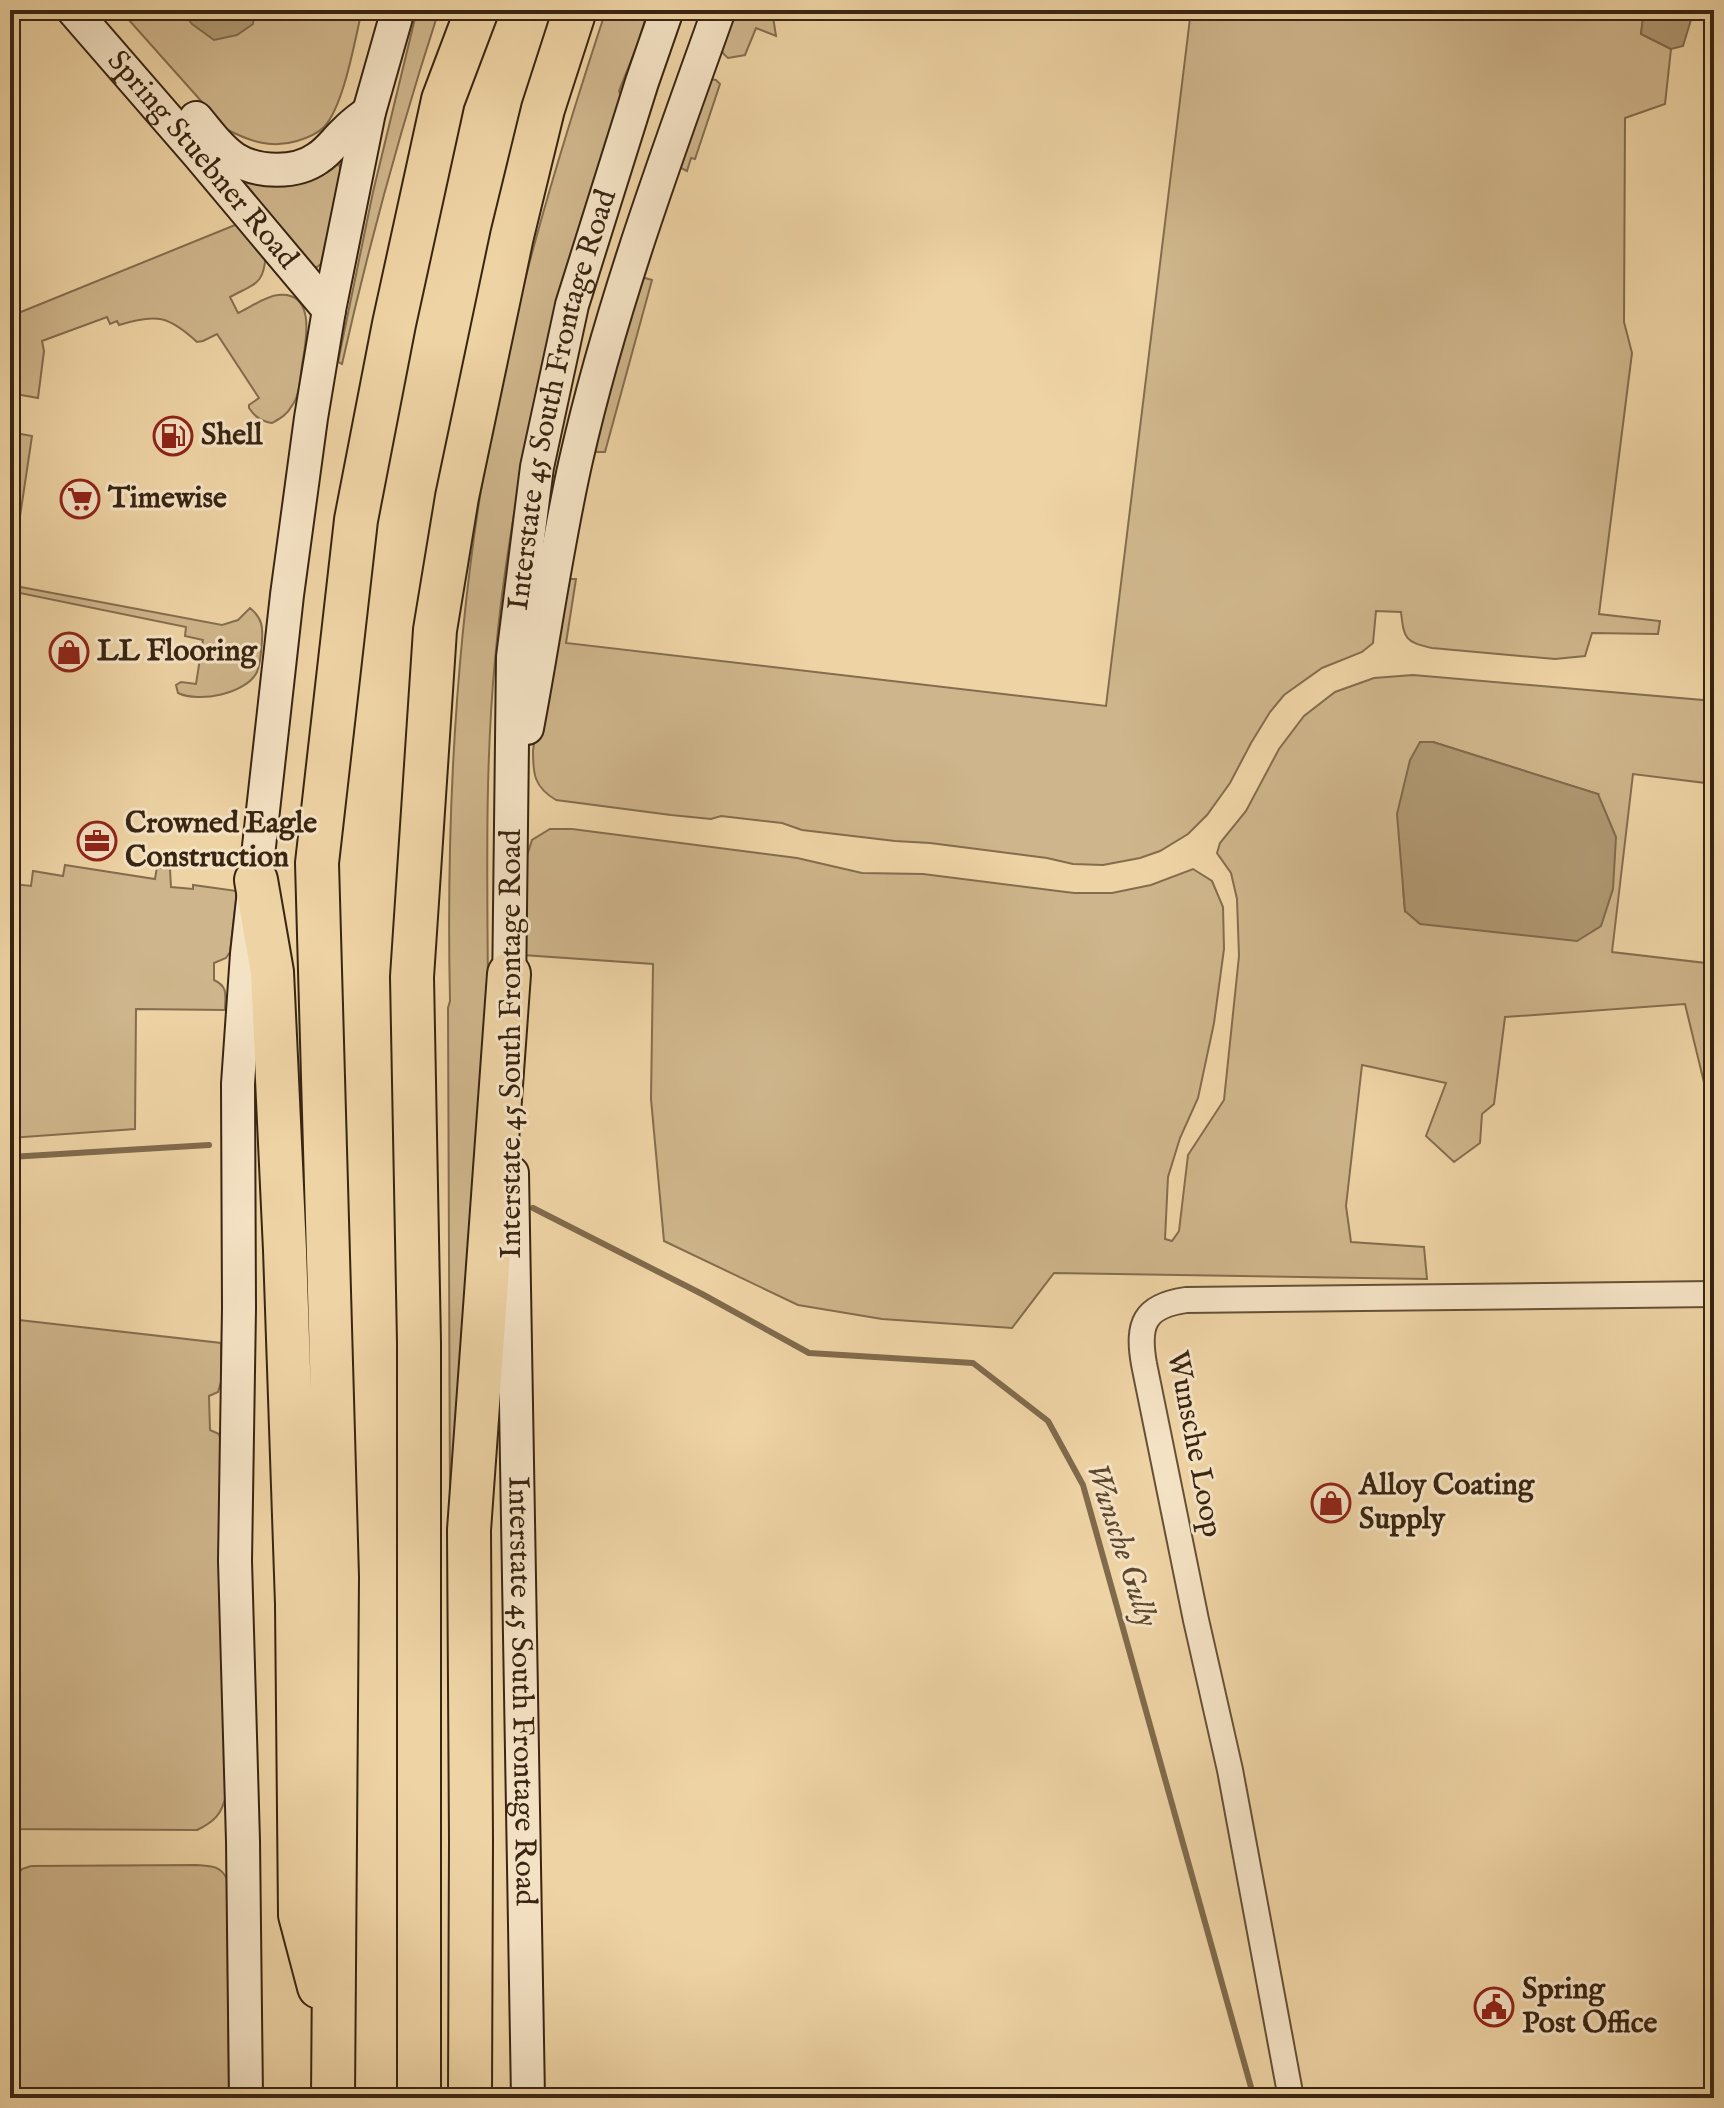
<svg xmlns="http://www.w3.org/2000/svg" width="1724" height="2108" viewBox="0 0 1724 2108" font-family="'IM FELL English',serif">
<rect width="100%" height="100%" fill="#eed3a4"/>
<filter id="stains"><feTurbulence type="fractalNoise" baseFrequency=".0025" numOctaves="4"/><feColorMatrix values="0 0 0 0 .2 0 0 0 0 .09 0 0 0 0 .02 0 0 0 .5 -.17"/></filter>
<radialGradient id="worn" r=".72"><stop offset=".6" stop-color="#630" stop-opacity="0"/><stop offset="1" stop-color="#630" stop-opacity=".3"/></radialGradient>
<path fill="#cfb58b" stroke="#846d4e" stroke-width="2" fill-rule="evenodd" d="M120,10H362C355,39 344,106 324,127C317,134 307,138 297,141C271,149 249,141 226,129Z
M417,10H439C401,127 369,244 342,364L338,362L373,192Z
M606,10H648L638,43L619,91L621,96C562,281 512,467 495,660C481,809 491,957 487,1105C485,1178 479,1251 475,1323C467,1466 459,1608 451,1751L448,1008L450,1001C446,821 455,643 485,465C511,310 557,159 606,10Z
M727,10H772L776,36L756,28L745,55L728,58C712,47 723,27 727,10Z
M1191,10H1644L1641,34L1671,49L1665,104L1625,118L1624,322L1632,353L1599,614L1660,621L1658,634L1592,633L1585,656L1555,659L1432,648C1405,642 1404,639 1401,612L1376,611L1373,643L1362,652L1322,668L1284,695L1270,712L1251,743L1230,783L1207,815L1188,834L1160,851L1140,858L1103,865L1073,864L1047,858L930,843L895,841L802,830L782,823L721,816L711,819L671,815L556,800C534,787 533,774 533,751L548,641L568,579H576L566,643L1106,706Z
M710,79L716,80L720,84L695,159L691,158L687,171L681,168L677,162Z
M332,161L338,163L341,169V174L321,264L317,267H309L228,167Z
M240,223L266,253C264,285 256,283 230,297L238,313C250,308 265,296 278,295C317,291 306,342 302,365C300,379 300,396 291,407C287,415 279,419 272,423C261,421 255,417 249,408V405L259,398L217,334L203,341L197,342C169,316 156,313 119,325L117,321L110,324L107,317L42,341L44,351L38,398L10,393L11,316Z
M645,278L652,280L605,452H597L589,448L637,280Z
M10,432L32,436L15,550L11,553L10,560Z
M10,585L222,625L238,620L250,608C262,618 263,626 262,641C261,651 261,662 257,672C246,694 199,703 178,693L176,685L181,682L196,684L203,640L185,636L186,627L10,591Z
M1413,675L1714,701V784L1633,774L1612,952L1714,964V1105L1708,1099L1685,1004L1505,1017L1494,1104L1482,1114L1480,1143L1454,1162L1426,1136L1446,1083L1362,1065L1346,1206L1351,1242L1424,1247L1427,1279L1054,1273L1012,1328L882,1319L798,1305L664,1241L651,1099L653,964L523,955L526,859L532,840L550,829H572L797,858L862,873L923,874L1074,893H1112L1151,885L1193,869L1212,881L1223,907L1224,949L1214,1023L1198,1098L1180,1138L1168,1177L1165,1239L1172,1241L1179,1231L1188,1155L1224,1100L1239,956L1237,899L1231,873L1217,853L1220,843L1246,811L1279,749L1304,716L1335,692L1374,678ZM1420,742H1433L1598,794L1405,911L1403,888Z
M65,865L155,879L157,867L170,869L171,887L193,889V885L237,891L230,952L226,958L214,963V980C229,987 225,996 225,1010L136,1009L135,1129L10,1138V901H12L14,884L31,886L33,871L63,876Z
M10,1319L221,1343V1382L218,1392L209,1396L210,1430L219,1434L223,1449L226,1795C222,1814 214,1822 197,1830L10,1829Z
M196,1865C210,1866 220,1865 227,1879L229,2098H10V1925L17,1876L22,1869L31,1866Z"/>
<path fill="#b09872" stroke="#806a4c" stroke-width="2" d="M181,10H255L253,24L237,35L214,40L192,24Z
M1644,10H1694L1683,46L1671,49L1641,34Z
M1420,742H1433L1598,794L1616,837L1613,889L1601,926L1577,941L1420,924L1405,911L1397,814L1410,760Z"/>
<g fill="none" stroke-linecap="round" stroke-linejoin="round">
<path stroke="#806a4c" stroke-width="6" d="M10,1157L209,1145
M533,1208L702,1294L809,1353L973,1363L1048,1421L1083,1485L1254,2098"/>
<defs>
<path id="street" d="M1291,2098L1230,1770L1196,1620L1144,1364C1137,1324 1144,1306 1186,1300L1714,1294"/>
<g id="secondary">
<path id="s1" d="M73,10L198,154L329,310"/>
<path d="M196,118C208,132 219,149 235,159C258,173 296,174 318,158C329,151 336,140 345,132C352,124 361,118 369,112"/>
<path d="M527,728C544,639 556,548 576,460C611,306 666,158 719,10"/>
<path id="s2" d="M509,995L513,657L537,467L572,305L642,82L667,10"/>
<path id="s3" d="M512,1173L528,2098"/>
<path d="M246,2098L243,1841L235,1561L239,1308L238,1084L247,954L287,595L311,418L329,310L369,112L398,10"/>
</g>
<path id="highway" d="M256,880L272,972L285,1250L297,1604L300,1915L319,1987
M333,2098L337,1577L317,863L356,520L394,324L443,100L477,10
M419,2098V1343L412,977L435,630L457,497L512,236L543,109L575,10
M470,2098L471,1840L469,1530L509,974"/>
</defs>
<use href="#street" stroke="#665036" stroke-width="28"/>
<use href="#secondary" stroke="#392512" stroke-width="36"/>
<use href="#highway" stroke="#392512" stroke-width="46"/>
<use href="#street" stroke="#f4e2c4" stroke-width="24"/>
<use href="#secondary" stroke="#f4e2c4" stroke-width="32"/>
<use href="#highway" stroke="#eed3a4" stroke-width="42"/>
</g>
<defs>
<symbol id="fuel-ring" viewBox="-11 -11 22 22"><circle r="9.5" fill="#f4e2c4" stroke="#8f2418" stroke-width="1.5"/><path d="M-5.5-6h7V0h2V4h1.3V-2.5L3-4.5l.8-.8L6-3V5H2.5V1h-1V6h-7ZM-4.2-4.7v3.2H.2V-4.7Z" fill="#8f2418"/></symbol>
<symbol id="supermarket-ring" viewBox="-11 -11 22 22"><circle r="9.5" fill="#f4e2c4" stroke="#8f2418" stroke-width="1.5"/><path d="M-6-5.5h2.5l.6 2H6L4.5 2H-2.5L-4.4-4H-6ZM-1.5 3.2a1.3 1.3 0 1 0 .1 0ZM3 3.2a1.3 1.3 0 1 0 .1 0Z" fill="#8f2418"/></symbol>
<symbol id="shop-ring" viewBox="-11 -11 22 22"><circle r="9.5" fill="#f4e2c4" stroke="#8f2418" stroke-width="1.5"/><path d="M-5-2.5h2.3a2.7 3.5 0 0 1 5.4 0H5L5.5 6h-11ZM-1.5-2.5h3a1.5 2.3 0 0 0-3 0Z" fill="#8f2418"/></symbol>
<symbol id="office-ring" viewBox="-11 -11 22 22"><circle r="9.5" fill="#f4e2c4" stroke="#8f2418" stroke-width="1.5"/><path d="M-6-3h4V-5.5h4V-3h4V5H-6ZM-1-4.5V-3h2v-1.5ZM-6 0V1H6V0Z" fill="#8f2418"/></symbol>
<symbol id="civic-ring" viewBox="-11 -11 22 22"><circle r="9.5" fill="#f4e2c4" stroke="#8f2418" stroke-width="1.5"/><path d="M-.6-6.5H3V-4.5H.6V-3L4-1V1h2V6H-6V1h2V-1L-.6-3ZM-1.2 2.5V6h2.4V2.5Z" fill="#8f2418"/></symbol>
</defs>
<g fill-rule="evenodd">
<use href="#fuel-ring" x="151" y="414" width="44" height="44"/>
<use href="#supermarket-ring" x="58" y="477" width="44" height="44"/>
<use href="#shop-ring" x="47" y="630" width="44" height="44"/>
<use href="#office-ring" x="75" y="819" width="44" height="44"/>
<use href="#shop-ring" x="1309" y="1481" width="44" height="44"/>
<use href="#civic-ring" x="1472" y="1985" width="44" height="44"/>
</g>
<g text-anchor="middle" dominant-baseline="central" stroke-width="6" stroke-linejoin="round" paint-order="stroke">
<g font-size="30" fill="#392512" stroke="#f4e2c4">
<text stroke="none"><textPath href="#s1" startOffset="198">Spring Stuebner Road</textPath></text>
<text stroke="none"><textPath href="#s2" startOffset="600">Interstate 45 South Frontage Road</textPath></text>
<text transform="translate(512 1044) rotate(-90)">Interstate 45 South Frontage Road</text>
<text transform="translate(1194 1444) rotate(79)">Wunsche Loop</text>
<text stroke="none"><textPath href="#s3" startOffset="518">Interstate 45 South Frontage Road</textPath></text>
</g>
<g font-size="30" font-weight="bold" fill="#392512" stroke="#f4e2c4" text-anchor="start">
<text x="201" y="436">Shell</text>
<text x="108" y="499">Timewise</text>
<text x="97" y="652">LL Flooring</text>
<text x="125" y="824">Crowned Eagle<tspan x="125" dy="34">Construction</tspan></text>
<text x="1359" y="1486">Alloy Coating<tspan x="1359" dy="34">Supply</tspan></text>
<text x="1522" y="1990">Spring<tspan x="1522" dy="34">Post Office</tspan></text>
</g>
<g font-size="32" font-style="italic" fill="#5d482f" stroke="#f4e2c4">
<text transform="translate(1121 1545) rotate(72)">Wunsche Gully</text>
</g>
</g>
<rect width="1724" height="2108" fill="none" stroke="#eed3a4" stroke-width="40"/>
<rect x="12" y="12" width="1700" height="2084" fill="none" stroke="#392512" stroke-width="4"/>
<rect x="20" y="20" width="1684" height="2068" fill="none" stroke="#392512" stroke-width="2"/>
<rect width="100%" height="100%" filter="url(#stains)"/>
<rect width="100%" height="100%" fill="url(#worn)"/>
</svg>
